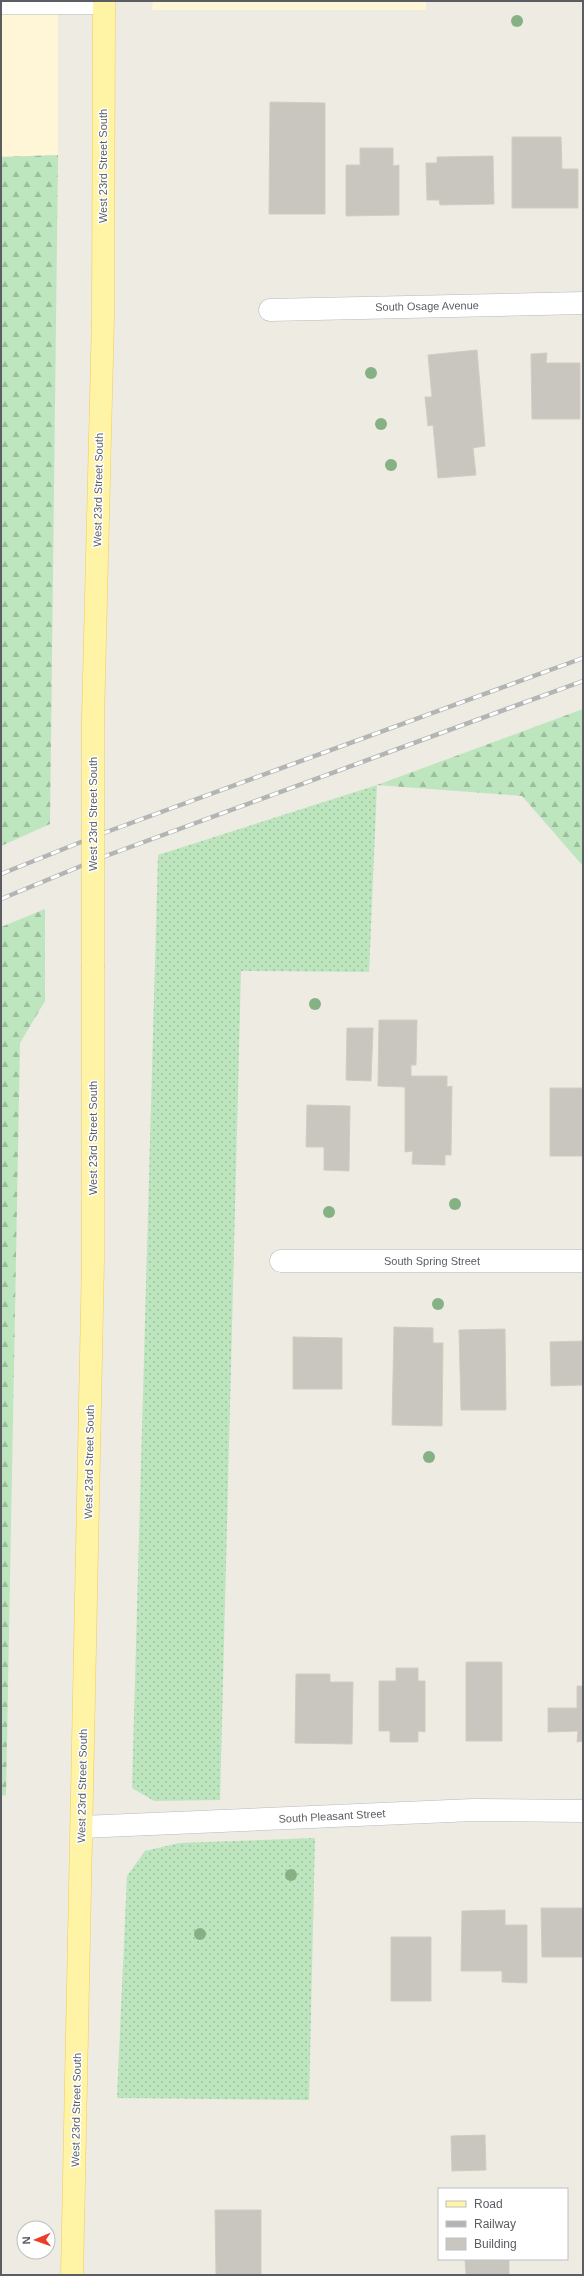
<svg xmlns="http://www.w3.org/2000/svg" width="584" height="2276" viewBox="0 0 584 2276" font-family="Helvetica,sans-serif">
<defs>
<pattern id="grass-dots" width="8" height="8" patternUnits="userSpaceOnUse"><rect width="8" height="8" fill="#bde6be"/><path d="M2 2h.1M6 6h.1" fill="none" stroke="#9dbe9e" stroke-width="1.8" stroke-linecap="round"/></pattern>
<pattern id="forest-firs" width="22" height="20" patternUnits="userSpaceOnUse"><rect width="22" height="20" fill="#bde6be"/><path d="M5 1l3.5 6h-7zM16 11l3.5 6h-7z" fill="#9dbe9e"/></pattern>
</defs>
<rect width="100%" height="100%" fill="#edebe2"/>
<path fill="#fef6d6" d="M1,1H58V155L1,157Z
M153,1H426V10H152Z"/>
<path fill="url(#grass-dots)" d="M377,785L369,972L241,971L220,1800L154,1801L132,1788L158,855Z
M315,1838L309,2100L117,2098L127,1876L145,1851L179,1843Z"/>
<path fill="url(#forest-firs)" d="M58,155L50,824L1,846V157Z
M583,709V866L522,796L377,785Z
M45,909V1001L20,1043L6,1795L1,1796V927Z"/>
<path fill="#c8c6bf" stroke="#d2cdc0" d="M270,102L325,103V214H269Z
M512,137H561L562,169H578V208H512Z
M360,148H393V166L399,165V215L346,216V165H360Z
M493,156L494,204L440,205L439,200H427L426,163H437V157Z
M477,350L485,446L473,448L476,475L438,478L433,425L428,426L425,397H432L428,355Z
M547,353L546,363H580V419H532L531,354Z
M379,1020H417L416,1065H411V1076H447V1087L452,1086L451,1155H445V1165L412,1164L413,1151L405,1152V1087L378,1086Z
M347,1028H373L371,1081L346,1080Z
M550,1088H583V1156H550Z
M307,1105L350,1106L349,1171L324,1170V1147H306Z
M394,1327L433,1328V1343H443L442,1426L392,1425Z
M505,1329L506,1410H461L459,1330Z
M293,1337L342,1338V1389H293Z
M583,1341V1385L551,1386L550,1342Z
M466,1662H502V1741H466Z
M396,1668H418V1681H425V1732L418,1731V1742H390V1731H379V1681H396Z
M296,1674H330V1682H353L352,1744L295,1743Z
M577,1686H583V1741L577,1742L578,1731L548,1732V1708H577Z
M541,1908H583V1957H542Z
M505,1910V1925H527V1983L502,1982V1971H461L462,1911Z
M391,1937H431V2001H391Z
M485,2135L486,2170L452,2171L451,2136Z
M215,2210H261V2275H216Z
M465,2259H509V2275H466Z"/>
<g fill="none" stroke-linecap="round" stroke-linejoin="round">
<defs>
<path id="service" d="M1,5H104"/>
<path id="minor" d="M270,310L583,303
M281,1261H583
M82,1827L473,1810L583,1811"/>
<path id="primary" d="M93,718L103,317L104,1
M72,2275L93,1260V968"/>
</defs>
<use href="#service" stroke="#b7babf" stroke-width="19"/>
<use href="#minor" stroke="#b7babf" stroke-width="23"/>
<use href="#primary" stroke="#f4cc54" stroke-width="23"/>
<use href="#service" stroke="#fff" stroke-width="18"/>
<use href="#minor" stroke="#fff" stroke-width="22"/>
<use href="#primary" stroke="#fff3a5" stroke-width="22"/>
<defs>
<path id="rail" d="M1,874L101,834L583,658
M1,899L103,857L583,681"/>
</defs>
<use href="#rail" stroke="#b3b4b4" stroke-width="4.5"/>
<use href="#rail" stroke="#fff" stroke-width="3" stroke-dasharray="9" stroke-linecap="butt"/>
<defs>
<path id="primary-bridge" d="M93,968V718"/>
</defs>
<use href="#primary-bridge" stroke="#f4cc54" stroke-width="23" stroke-linecap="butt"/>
<use href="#primary-bridge" stroke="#fff3a5" stroke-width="22"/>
</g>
<g fill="#86b184">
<circle cx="517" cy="21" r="6"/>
<circle cx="371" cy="373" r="6"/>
<circle cx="381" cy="424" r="6"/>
<circle cx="391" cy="465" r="6"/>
<circle cx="315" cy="1004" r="6"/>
<circle cx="455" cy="1204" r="6"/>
<circle cx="329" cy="1212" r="6"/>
<circle cx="438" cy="1304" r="6"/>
<circle cx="429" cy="1457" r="6"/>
<circle cx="291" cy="1875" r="6"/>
<circle cx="200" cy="1934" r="6"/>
</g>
<g text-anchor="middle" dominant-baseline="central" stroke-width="3" stroke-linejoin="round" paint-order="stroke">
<g font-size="11" fill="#5a5e63" stroke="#fff">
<text transform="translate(103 166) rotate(-90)">West 23rd Street South</text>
<text transform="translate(427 306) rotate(-1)">South Osage Avenue</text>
<text transform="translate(98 490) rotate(-89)">West 23rd Street South</text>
<text transform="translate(93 814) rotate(-90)">West 23rd Street South</text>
<text transform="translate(93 1138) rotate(-90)">West 23rd Street South</text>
<text x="432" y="1261">South Spring Street</text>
<text transform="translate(89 1462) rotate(-89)">West 23rd Street South</text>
<text transform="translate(82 1786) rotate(-89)">West 23rd Street South</text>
<text transform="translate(332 1816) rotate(-3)">South Pleasant Street</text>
<text transform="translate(76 2110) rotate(-89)">West 23rd Street South</text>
</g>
</g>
<rect width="584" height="2276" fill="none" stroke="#5a5e63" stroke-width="4"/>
<rect x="438" y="2188" width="130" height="72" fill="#ffffff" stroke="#bdbfc1"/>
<rect x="446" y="2201" width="20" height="6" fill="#fff3a5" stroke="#bdbfc1"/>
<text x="474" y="2208" font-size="12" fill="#5a5e63">Road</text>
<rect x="446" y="2221" width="20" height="6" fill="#b3b4b4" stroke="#bdbfc1"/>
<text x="474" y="2228" font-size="12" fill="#5a5e63">Railway</text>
<rect x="446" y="2238" width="20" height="12" fill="#c8c6bf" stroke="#bdbfc1"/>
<text x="474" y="2248" font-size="12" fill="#5a5e63">Building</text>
<g transform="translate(36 2240) rotate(268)"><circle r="19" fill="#ffffff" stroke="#bdbfc1"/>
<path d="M0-3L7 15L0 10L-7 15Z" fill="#ed3d28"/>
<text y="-6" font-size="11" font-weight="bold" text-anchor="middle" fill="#5a5e63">N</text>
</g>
</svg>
